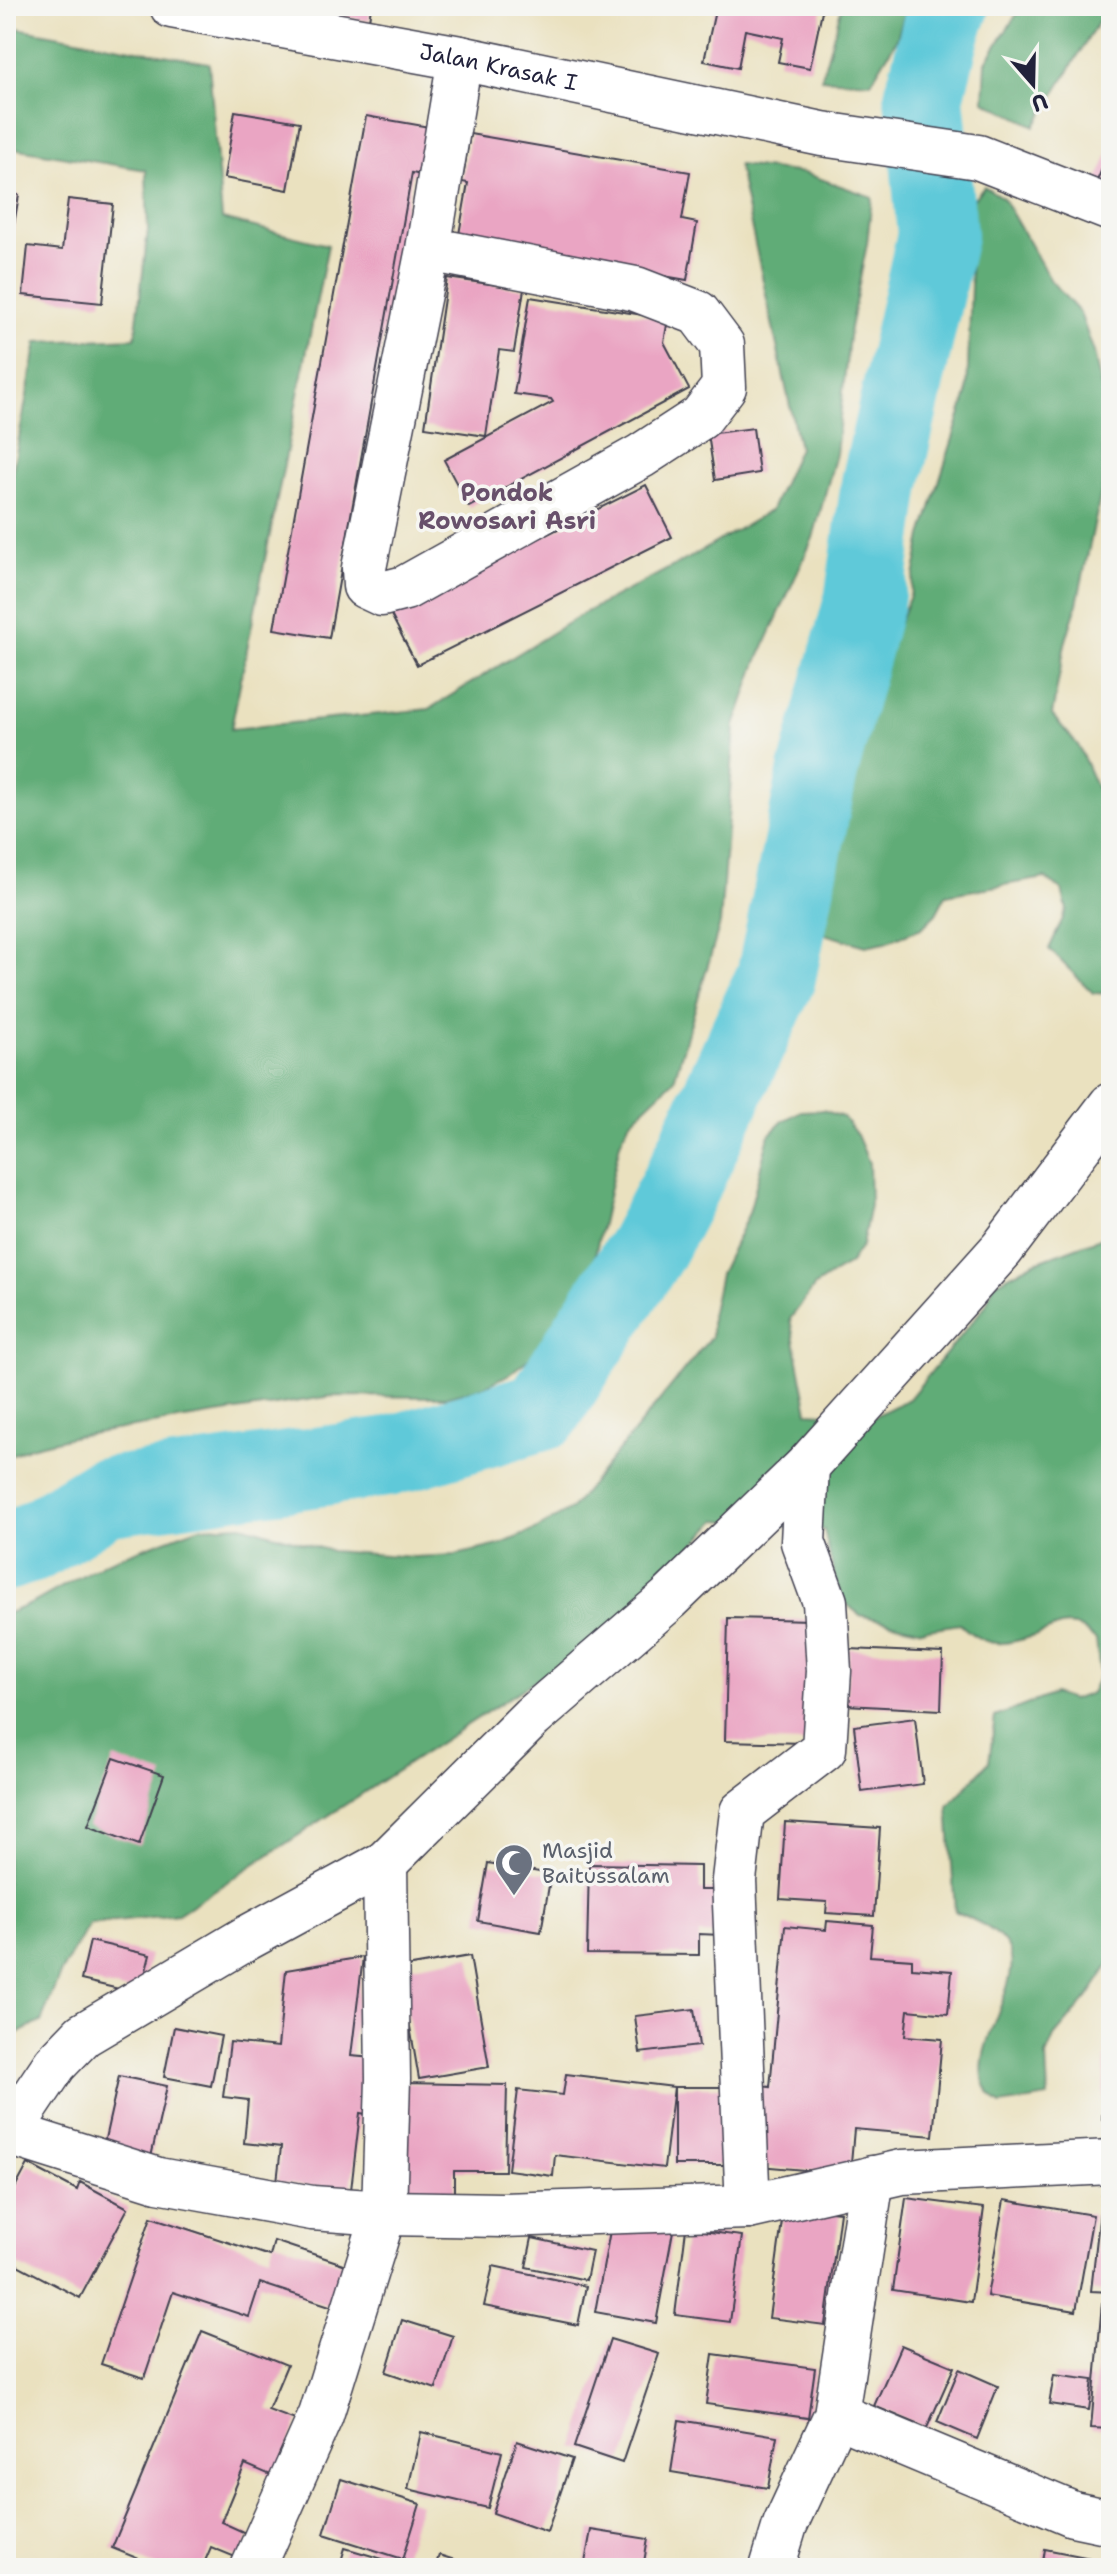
<svg xmlns="http://www.w3.org/2000/svg" width="1117" height="2574" viewBox="0 0 1117 2574" font-family="'Shantell Sans',sans-serif">
<rect width="100%" height="100%" fill="#f6f6f2"/>
<filter id="ink" filterUnits="userSpaceOnUse"><feTurbulence type="fractalNoise" baseFrequency=".0125" numOctaves="2"/><feDisplacementMap in="SourceGraphic" scale="16" xChannelSelector="R" yChannelSelector="G"/><feConvolveMatrix kernelMatrix="1 2 1 2 8 2 1 2 1" color-interpolation-filters="sRGB"/></filter>
<filter id="wash" filterUnits="userSpaceOnUse"><feTurbulence type="fractalNoise" baseFrequency=".006" numOctaves="4" result="noise"/><feDisplacementMap in="SourceGraphic" scale="32" xChannelSelector="R" yChannelSelector="G"/><feGaussianBlur stdDeviation="1.8" result="paint"/><feColorMatrix in="noise" values="0 0 0 0 0 0 0 0 0 0 0 0 0 0 0 0 0 1.4 0 .05"/><feComposite in="paint" operator="in"/></filter>
<g filter="url(#wash)">
<rect width="100%" height="100%" fill="#eae1bf"/>
<path fill="#60ac77" stroke="#416759" stroke-width="2" d="M842,6H907L896,41L871,82L821,79Z
M1022,6H1108L1035,126L984,101L986,62Z
M6,26L209,63L222,219L328,245L231,729L429,709L584,613L691,557L771,510L799,448L738,165L804,173L872,197L867,244L850,328L836,454L813,538L757,662L735,726L720,924L674,1080L629,1123L620,1143L593,1264L557,1337L508,1375L486,1386L445,1397L333,1396L76,1436L30,1447L6,1457V521L8,496L37,342L135,338L148,230L146,170L6,147Z
M984,186L1003,198L1051,281L1080,313L1094,352L1102,392L1104,479L1077,604L1065,644L1052,715L1078,745L1111,820V994L1093,993L1049,949L1067,910L1062,890L1045,878L946,895L936,914L922,928L885,942L866,946L817,932L846,757L854,736L875,700L893,637L910,596L922,536L967,394L971,285L968,222L971,202Z
M823,1110L843,1117L857,1135L869,1163L870,1205L862,1245L850,1263L815,1286L790,1319L808,1412L875,1416L909,1399L986,1305L994,1284L1033,1263L1111,1234V1962L1088,1997L1054,2037L1046,2056L1048,2097L1001,2105C997,2101 991,2096 988,2091C963,2051 1029,1981 1007,1946C996,1928 973,1920 955,1911L948,1806L989,1762L995,1717L1054,1694L1072,1700L1091,1693L1100,1674L1096,1640C1089,1635 1081,1627 1074,1626C1059,1623 1050,1631 1037,1635C1004,1646 986,1649 960,1624L922,1630L860,1615L844,1602L836,1583L824,1530L717,1520L620,1625L178,1914L89,1924L60,1974L41,2022L6,2039V1614L33,1603L106,1562L200,1527L242,1525L331,1551L414,1557L456,1555L499,1545L537,1529L572,1508L711,1337V1316L720,1274L749,1213L769,1135L783,1121L801,1111Z"/>
<g fill="none" stroke-linecap="round" stroke-linejoin="round">
<path stroke="#5ec9d9" stroke-width="80" d="M6,1551L31,1543L105,1497L387,1457L542,1411L647,1248L687,1172L776,977L818,771L864,601L881,483L937,235L924,97L942,27L950,6"/>
</g>
<g id="blocks">
<path fill="#eaa5c3" d="M284,6H371L369,21Z
M716,6H823L810,68L778,62L783,38L745,30L738,68L704,61Z
M235,111L300,122L288,190L224,178Z
M366,116L435,128L426,176L412,173L329,638L274,629Z
M470,134L690,172L682,220L697,223L687,280L458,240L468,183L462,182Z
M1111,147V187L1097,181Z
M6,193L19,195L11,242L6,241Z
M68,199L113,204L102,303L23,295L28,246L62,250Z
M447,278L524,289L514,352L499,350L486,436L425,427Z
M530,297L668,319L664,342L689,389L469,507L444,460L553,402L551,399L514,394Z
M753,428L759,473L715,480L708,434Z
M646,485L672,537L417,665L390,613Z
M728,1618L810,1620L806,1743L725,1741Z
M849,1649L943,1653L941,1710L846,1705Z
M915,1718L923,1784L862,1792L854,1726Z
M114,1758L164,1775L139,1845L88,1826Z
M785,1822L880,1828L874,1916L826,1913L827,1902L780,1899Z
M488,1863L551,1874L541,1932L478,1921Z
M589,1864L700,1866V1890H722L721,1935L699,1934V1955L587,1954Z
M827,1921L873,1925L870,1956L912,1959V1968L952,1971L948,2014L908,2010L905,2036L942,2039L933,2136L854,2129L850,2174L748,2165L755,2085L770,2087L785,1926L826,1930Z
M90,1941L150,1955L140,1994L81,1980Z
M470,1956L489,2067L419,2079L400,1968Z
M363,1957L351,2056L373,2058L366,2114L360,2113L351,2190L277,2182L281,2147L244,2143L248,2100L223,2097L230,2042L278,2047L286,1970Z
M694,2009L699,2046L640,2053L635,2016Z
M174,2027L221,2036L211,2086L164,2077Z
M1106,2037H1111V2120L1102,2119Z
M566,2074L674,2087H731L730,2165H674V2087L664,2168L555,2155L553,2176L508,2170L518,2090L563,2095Z
M119,2076L167,2086L151,2157L103,2148Z
M404,2083L507,2085L505,2171H454V2195L402,2194Z
M28,2164L77,2190L80,2182L128,2208L80,2298L6,2259V2205Z
M1105,2168H1111V2292L1091,2291Z
M906,2198L984,2208L971,2302L893,2290Z
M1004,2200L1093,2215L1076,2311L987,2296Z
M784,2206L840,2212L825,2325L769,2318Z
M151,2217L270,2256L274,2241L355,2268L342,2310L260,2283L249,2317L173,2292L144,2378L101,2364Z
M612,2220L673,2231L656,2323L595,2312Z
M686,2229L742,2236L730,2322L675,2315Z
M532,2238L592,2251L586,2280L526,2267Z
M493,2266L586,2286L578,2325L484,2306Z
M1102,2303L1111,2304V2429L1091,2428Z
M402,2320L453,2336L436,2389L386,2372Z
M202,2331L287,2365L268,2410L298,2421L275,2477L245,2464L221,2522L250,2535L240,2559L211,2547L202,2568H161L112,2548Z
M610,2339L659,2354L622,2463L574,2447Z
M901,2345L954,2367L927,2428L874,2406Z
M713,2354L815,2368L808,2418L706,2404Z
M959,2369L998,2386L977,2439L937,2422Z
M1054,2375L1093,2380L1089,2410L1049,2404Z
M679,2420L777,2436L768,2488L671,2472Z
M421,2432L502,2452L488,2508L408,2489Z
M517,2441L572,2459L547,2532L493,2513Z
M341,2479L420,2504L403,2559L324,2534Z
M591,2530L648,2539L643,2568H584Z
M345,2548L403,2565L402,2568H339Z
M1045,2549L1111,2562V2568H1042Z
M439,2555L477,2567V2568H435Z"/>
</g>
</g>
<g filter="url(#ink)">
<use href="#blocks" fill-opacity="0" stroke="#403f4f" stroke-width="2"/>
<g fill="none" stroke-linecap="round" stroke-linejoin="round">
<defs>
<g id="minor">
<path id="s1" d="M172,6L460,58L822,134L978,157L1111,209"/>
<path d="M428,249L636,289L698,313L722,345L724,387L701,417L641,456L405,588L382,594L365,586L364,568L428,249L460,58"/>
<path d="M9,2133L158,2180L312,2208L384,2213L503,2215L748,2207L734,1880L742,1812L824,1749L829,1671L825,1602L803,1542L807,1466"/>
<path d="M6,2137L55,2064L83,2035L247,1938L385,1863L532,1717L669,1599L807,1466L1002,1249L1111,1105"/>
<path d="M748,2207L902,2172L1111,2162"/>
<path d="M836,2415L1073,2514L1111,2522"/>
<path d="M253,2568L321,2415L384,2213L388,2079L385,1863"/>
<path d="M772,2568L785,2525L836,2415L872,2178"/>
</g>
</defs>
<use href="#minor" stroke="#403f4f" stroke-width="47"/>
<use href="#minor" stroke="#fff" stroke-width="44"/>
</g>
</g>
<defs>
<symbol id="mosque-pin" viewBox="-11 -11 22 30"><path d="M0 17L-7.5 6A9.5 9.5 0 1 1 7.5 6Z" fill="#6b7280" stroke="#f6f6f2"/><path d="M3.5-4.9A6 6 0 1 0 3.5 4.9A5 5 0 1 1 3.5-4.9Z" fill="#fff"/></symbol>
</defs>
<g fill-rule="evenodd">
<use href="#mosque-pin" x="492" y="1841" width="44" height="60"/>
</g>
<g text-anchor="middle" dominant-baseline="central" stroke-width="7" stroke-linejoin="round" paint-order="stroke">
<g font-size="22" fill="#22223b" stroke="#f6f6f2">
<text stroke="none"><textPath href="#s1" startOffset="332">Jalan Krasak I</textPath></text>
</g>
<g font-size="22" fill="#5b616d" stroke="#f6f6f2" text-anchor="start">
<text x="542" y="1850">Masjid<tspan x="542" dy="25">Baitussalam</tspan></text>
</g>
<g font-size="24" font-weight="bold" fill="#68506b" stroke="#f6f6f2">
<text x="507" y="493">Pondok<tspan x="507" dy="28">Rowosari Asri</tspan></text>
</g>
</g>
<rect width="1117" height="2574" fill="none" stroke="#f6f6f2" stroke-width="32"/>
<g transform="translate(1033 84) rotate(160)" stroke="#f6f6f2" stroke-width="6" paint-order="stroke">
<path d="M0-6L14 30L0 20L-14 30Z" fill="#22223b"/>
<text y="-12" font-size="22" font-weight="bold" text-anchor="middle" fill="#22223b">U</text>
</g>
</svg>
